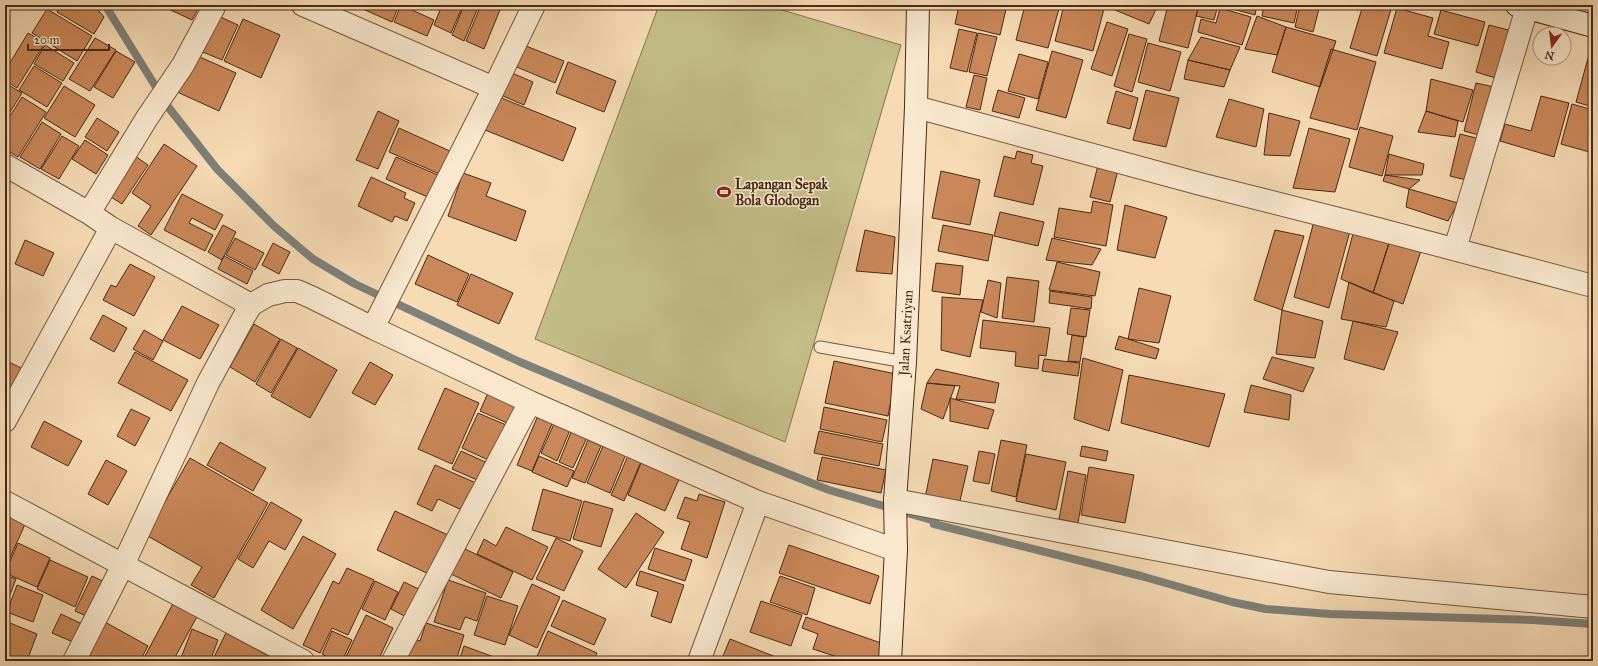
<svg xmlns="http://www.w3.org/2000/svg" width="1598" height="666" viewBox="0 0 1598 666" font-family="'IM FELL Great Primer',serif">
<rect width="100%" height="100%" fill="#f6dbb4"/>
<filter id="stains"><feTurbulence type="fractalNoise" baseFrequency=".005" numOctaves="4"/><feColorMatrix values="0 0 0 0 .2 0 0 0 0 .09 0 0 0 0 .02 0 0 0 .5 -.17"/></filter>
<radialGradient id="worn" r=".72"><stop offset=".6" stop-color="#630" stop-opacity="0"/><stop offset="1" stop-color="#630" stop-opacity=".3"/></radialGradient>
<path fill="#c4be88" stroke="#867450" d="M659,5H765L901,45L785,442L535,339Z"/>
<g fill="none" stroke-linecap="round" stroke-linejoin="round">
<path stroke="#7e8079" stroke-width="8" d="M105,5L169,108L217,169L274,226L313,259L355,284L520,362L751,459L829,490L894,509
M907,513L935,521
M934,524L1141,576L1232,602L1266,609L1330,614L1533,620L1593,624"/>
</g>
<path fill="#ca8759" stroke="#472b18" d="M61,5H94L104,17L94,34L57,12Z
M160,5H200L192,20Z
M354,5H399L392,22Z
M401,5L434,20L427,36L394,22Z
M442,5H463L451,33L434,25Z
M464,5H479L464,41L452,35Z
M481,5H502L484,49L466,41Z
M959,5H1007L1000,35L955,24Z
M1025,5H1060L1048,48L1016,40Z
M1064,5H1105L1093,51L1055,41Z
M1117,5H1158L1149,24L1115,10Z
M1168,5H1199L1188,48L1159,41Z
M1199,5H1218L1214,20L1196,16Z
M1226,5H1257L1255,15L1225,7Z
M1264,5H1298L1294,23L1262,16Z
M1300,5H1320L1313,32L1295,27Z
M1363,5L1392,6L1377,56L1350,48Z
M1220,8L1251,17L1242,45L1198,32L1201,19L1216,23Z
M1397,8L1433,18L1428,36L1449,42L1442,69L1384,53Z
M47,9L92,36L77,61L32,33Z
M1441,10L1485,22L1478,46L1434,34Z
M214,14L238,25L222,60L198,50Z
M1257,16L1286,27L1277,55L1245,49Z
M243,19L280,35L261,78L224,61Z
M1107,22L1128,29L1112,76L1091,69Z
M1489,25L1520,33L1499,79L1476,72Z
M1286,27L1336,41L1320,87L1272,72Z
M959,29L977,33L967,72L950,68Z
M28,33L45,43L17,88L5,80V71Z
M978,33L997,37L987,76L969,72Z
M1129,34L1147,39L1132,92L1114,86Z
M1201,37L1240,47L1230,70L1188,60Z
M95,38L116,50L90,91L69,79Z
M1593,40V107L1576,102Z
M1148,43L1181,52L1170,91L1138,82Z
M521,44L564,61L555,83L512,65Z
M45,45L74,63L63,81L34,64Z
M1331,49L1376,62L1357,130L1310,118Z
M116,51L135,62L113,98L94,87Z
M1052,51L1083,60L1066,118L1036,110Z
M193,54L236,73L219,111L175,91Z
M1019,54L1048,62L1038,99L1008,91Z
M1188,60L1230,70L1224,87L1184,79Z
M568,62L616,81L604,112L556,93Z
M34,66L62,83L47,107L19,90Z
M505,70L533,82L524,105L496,93Z
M974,75L987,78L980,110L966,107Z
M1431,79L1473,90L1463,122L1426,111Z
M5,83L22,93L10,112L5,109Z
M1476,83L1499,88L1486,137L1464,131Z
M64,86L95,105L75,137L44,118Z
M998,90L1025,98L1019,118L992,111Z
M1146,90L1179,98L1166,147L1133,140Z
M1116,91L1138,98L1130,129L1107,123Z
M1541,96L1569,103L1554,157L1500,141L1505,124L1531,131Z
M22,97L46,112L18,157L5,149V124Z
M499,97L576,128L563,161L485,130Z
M1229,99L1264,109L1256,147L1216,137Z
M1572,104L1593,110V153L1561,144Z
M378,111L399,121L378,169L356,160Z
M1426,111L1458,121L1455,137L1418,132Z
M1269,113L1300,121L1290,156L1264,155Z
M97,118L119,132L107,151L85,137Z
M42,122L61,134L40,169L20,157Z
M1360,127L1393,136L1382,176L1349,167Z
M399,128L452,152L442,175L389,152Z
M1309,128L1350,139L1335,192L1293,188Z
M1460,134L1484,140L1474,182L1450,176Z
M62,136L79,146L59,179L41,169Z
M85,140L108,155L96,174L72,159Z
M164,144L197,166L151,235L138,226L151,206L132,193Z
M1017,151L1033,155L1031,163L1043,166L1033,205L994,196L1004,156L1015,159Z
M129,152L148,165L122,204L103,192Z
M1389,154L1424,164L1422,175H1385Z
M396,157L440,176L430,198L386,179Z
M1098,165L1118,170L1110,202L1090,197Z
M941,171L980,180L970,225L932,218Z
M463,173L491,183L486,196L526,211L516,241L448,216Z
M1385,175L1420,180L1409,189L1383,181Z
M371,177L406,193L404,198L415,203L407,221L395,216L392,222L358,206Z
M1409,189L1458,203L1448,221L1406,207Z
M182,194L223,215L215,230L192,218L189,223L213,235L205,251L164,230Z
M1093,201L1113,205L1106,246L1054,237L1059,208L1091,213Z
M1125,205L1167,217L1155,258L1117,250Z
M1000,212L1044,222L1038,246L994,236Z
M1314,221L1350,231L1329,308L1294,297Z
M223,225L236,232L222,260L208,252Z
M943,225L993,235L988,261L938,251Z
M865,230L895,237L892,274L856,271Z
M1275,230L1304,236L1282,310L1254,300Z
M1354,230L1389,243L1373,293L1341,279Z
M235,238L264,253L255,270L226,255Z
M1052,238L1101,249L1092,265L1046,260Z
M25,240L54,253L43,276L15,264Z
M273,243L290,252L279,274L262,265Z
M1389,243L1421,251L1403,304L1373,293Z
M428,255L469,274L457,302L415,284Z
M224,256L253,271L247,284L218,269Z
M1057,262L1100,272L1095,296L1049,290Z
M936,263L963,266L960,295L932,291Z
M130,264L155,277L134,316L103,300L111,285L116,287Z
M471,274L513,293L499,324L457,305Z
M1007,277L1039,281L1034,322L1002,318Z
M988,280L1001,283L997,318L981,312Z
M1349,282L1394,301L1386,327L1341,319Z
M1139,288L1171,296L1159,343L1128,339Z
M1050,291L1092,297L1091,309L1049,303Z
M942,297L983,300L970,357L941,350Z
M182,306L219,325L200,359L163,340Z
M1071,308L1090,310L1086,337L1067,334Z
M1282,310L1323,321L1315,358L1276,354Z
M103,315L127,328L114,352L90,339Z
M983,320L1050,328L1046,356L1039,355L1038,369L1015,366L1016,352L980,348Z
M1353,321L1398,332L1384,370L1344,359Z
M254,324L280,339L255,382L230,367Z
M144,330L163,341L153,360L133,349Z
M1072,335L1084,337L1080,362L1068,361Z
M1119,336L1159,349L1156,359L1115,349Z
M281,339L297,348L271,393L256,384Z
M298,348L337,370L310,418L271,396Z
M135,352L188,380L171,411L118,383Z
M1272,357L1314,368L1303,392L1263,379Z
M1083,358L1123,370L1109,431L1074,419Z
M1044,359L1080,363L1078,376L1042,371Z
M5,360L25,370L10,398L5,396Z
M834,361L896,374L888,416L825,403Z
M370,362L393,375L375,405L352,393Z
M936,369L999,383L995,403L956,399L960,386L927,383Z
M1129,375L1225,394L1209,447L1121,423Z
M927,383L955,386L943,419L921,409Z
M1251,385L1291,395L1289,420L1244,412Z
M491,386L525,401L514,426L480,411Z
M445,388L479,403L452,464L418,449Z
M950,398L994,410L988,429L950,421Z
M824,407L887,420L882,442L820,429Z
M131,409L150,418L135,446L117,436Z
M478,413L511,427L495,463L462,448Z
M539,413L554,419L532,471L517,465Z
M557,417L573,423L557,461L541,453Z
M44,421L82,441L68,466L31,447Z
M574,425L590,431L573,468L559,462Z
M819,431L883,444L879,466L814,453Z
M588,440L601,446L585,483L572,478Z
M1001,440L1027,445L1016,497L991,491Z
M220,442L266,468L253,491L207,465Z
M604,444L626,454L610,493L587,483Z
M1082,446L1108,451L1106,461L1080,456Z
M461,451L492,465L484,483L452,469Z
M630,451L643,457L624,501L611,495Z
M979,451L995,454L989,484L973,481Z
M1026,454L1066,462L1056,510L1016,501Z
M539,456L574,471L567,487L532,472Z
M822,457L886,470L881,493L817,480Z
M190,458L268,503L214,598L191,585L202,567L146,535Z
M643,458L681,475L665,511L628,495Z
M933,459L968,466L959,505L925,498Z
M106,460L127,471L108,505L88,494Z
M435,465L476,483L464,511L438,499L432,511L417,504Z
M1089,467L1134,475L1125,523L1081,515Z
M1068,471L1086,475L1078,523L1059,519Z
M543,489L582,501L570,541L532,530Z
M699,494L725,502L707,558L681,549L690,522L677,518L685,497L697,501Z
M584,501L613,509L601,547L573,539Z
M271,502L302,520L285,550L269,541L253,568L238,559Z
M395,511L448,535L431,575L377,550Z
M5,513L26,522L5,569Z
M636,513L664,532L626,588L598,569Z
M506,527L548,547L532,580L477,554L484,539L496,546Z
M303,536L336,554L293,629L261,610Z
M556,538L583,551L564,591L536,579Z
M18,543L50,558L37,587L5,573Z
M789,545L879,576L870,604L779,573Z
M463,548L513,572L501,598L451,574Z
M655,548L692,560L685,581L648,569Z
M50,560L88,577L75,607L37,589Z
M347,568L374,580L348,635L332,628L320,653L303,645L333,581L339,584Z
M640,571L684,585L671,623L651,616L658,592L636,585Z
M5,575L16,579L5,608Z
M92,576L109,584L93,619L75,611Z
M780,576L815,588L807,615L770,602Z
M448,580L486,593L477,621L465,617L460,630L434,622Z
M375,581L398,592L385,620L362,609Z
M404,582L425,592L412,620L391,609Z
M532,584L560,597L537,648L509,635Z
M17,585L43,595L33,622L7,612Z
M487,596L518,606L505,645L474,635Z
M176,598L200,611L173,661H155L145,656Z
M563,600L606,619L594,645L551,626Z
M761,601L802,615L791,646L750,632Z
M61,614L82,624L73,642L52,633Z
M366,615L393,628L378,661H344Z
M806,617L884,644L877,661H849L813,649L818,634L802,628Z
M5,621L37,634L27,661H5Z
M105,622L148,646L140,661H89L84,659Z
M426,623L464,635L456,661H405L412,638L420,641Z
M192,629L218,640L210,661H187L181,658Z
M332,631L352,640L342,661H335L322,654Z
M548,631L597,653L593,661H535Z
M226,633L274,659L272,661H212Z
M730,639L786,661H721Z
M464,646L494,657L493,661H459Z"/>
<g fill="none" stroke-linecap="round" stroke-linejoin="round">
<defs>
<path id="lane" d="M820,347L905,362"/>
<path id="street" d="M303,5L494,88
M916,107L1204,185L1370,227L1593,286
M5,165L89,213L111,228L251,305
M89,213L147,118L183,65L215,5
M1455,249L1527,8
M373,328L494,88L534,5
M5,421L111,228
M895,500L1329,582L1593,607
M5,502L303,661
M74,661L123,565L208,383L245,315L251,305L268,295L285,291H297L311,297L373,328L530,402L758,502L896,550
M393,661L530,402
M699,661L758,502"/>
<path id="secondary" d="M1517,5L1593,26
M890,661L896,550L895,500L905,362L916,107L918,5"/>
</defs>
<use href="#lane" stroke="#73573f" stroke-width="13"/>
<use href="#street" stroke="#73573f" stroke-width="24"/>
<use href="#secondary" stroke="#472b18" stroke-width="24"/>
<use href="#lane" stroke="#f9e8ce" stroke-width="11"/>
<use href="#street" stroke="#f9e8ce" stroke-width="22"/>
<use href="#secondary" stroke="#f9e8ce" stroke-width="22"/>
</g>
<defs>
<symbol id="stadium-bare" viewBox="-9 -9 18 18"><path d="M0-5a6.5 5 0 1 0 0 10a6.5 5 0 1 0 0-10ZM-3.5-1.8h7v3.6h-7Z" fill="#8f2418" stroke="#f9e8ce" stroke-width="2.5" paint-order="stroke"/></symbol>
</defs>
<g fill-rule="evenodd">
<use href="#stadium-bare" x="714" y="182" width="20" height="20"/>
</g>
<g text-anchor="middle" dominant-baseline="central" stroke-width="3" stroke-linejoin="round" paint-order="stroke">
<g font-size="14" font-weight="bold" fill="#472b18" stroke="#f9e8ce" text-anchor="start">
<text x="735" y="184">Lapangan Sepak<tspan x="735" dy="16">Bola Glodogan</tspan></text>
</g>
<g font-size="14" fill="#472b18" stroke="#f9e8ce">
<text transform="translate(906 333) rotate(-87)">Jalan Ksatriyan</text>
</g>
</g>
<rect width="1598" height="666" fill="none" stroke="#f6dbb4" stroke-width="20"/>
<rect x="6" y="6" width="1586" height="654" fill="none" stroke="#472b18" stroke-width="2"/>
<rect x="10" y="10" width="1578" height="646" fill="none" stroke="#472b18"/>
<g transform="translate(1552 46) rotate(194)"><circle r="19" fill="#f9e8ce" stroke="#b29c85"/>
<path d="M0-3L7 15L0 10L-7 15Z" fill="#8f2418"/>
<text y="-6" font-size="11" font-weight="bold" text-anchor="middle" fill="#472b18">N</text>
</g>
<path d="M28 44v6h81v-6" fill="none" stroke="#472b18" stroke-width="2"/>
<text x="34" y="44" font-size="12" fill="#472b18" stroke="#f9e8ce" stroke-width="3" paint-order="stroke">20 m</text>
<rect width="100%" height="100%" filter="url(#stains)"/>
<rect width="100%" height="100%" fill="url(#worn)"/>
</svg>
